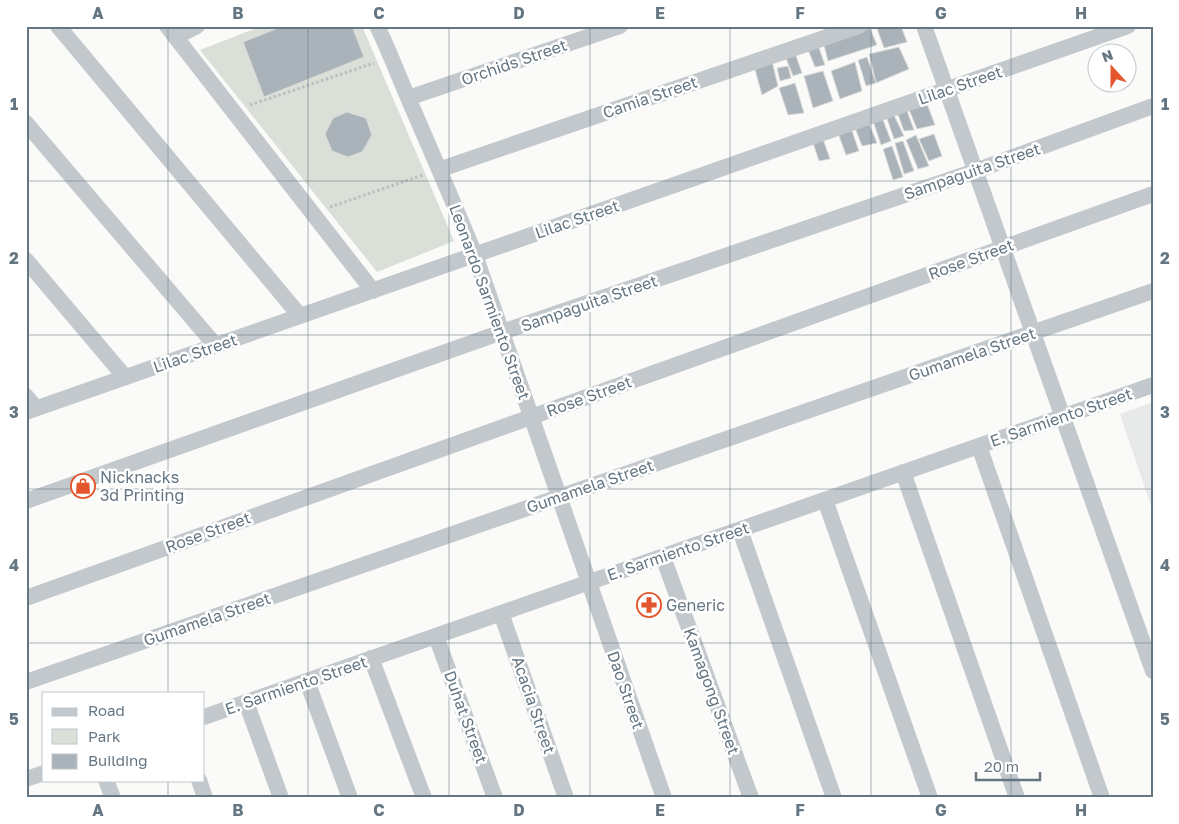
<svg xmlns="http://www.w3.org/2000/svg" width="1179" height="824" viewBox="0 0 1179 824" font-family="'Golos Text',sans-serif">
<rect width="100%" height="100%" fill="#fafaf8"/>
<path fill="#e8e9e9" d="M1153,402V512L1120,414Z"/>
<path fill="#dadfd7" d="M262,26H362L454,241L377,272L200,50Z"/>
<path fill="#aab3b9" stroke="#dcdcda" d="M283,26H352L364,57L264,97L243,42Z
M876,26H901L907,42L884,48Z
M870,28L877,45L828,61L824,45Z
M818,45L825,65L815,67L808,50Z
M899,47L909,69L876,83L869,54Z
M795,53L802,73L793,76L785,56Z
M867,57L876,83L866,86L858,60Z
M772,61L778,86L762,95L754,66Z
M855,62L862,91L840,99L831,71Z
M788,66L791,78L780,81L777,68Z
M823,71L833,101L813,108L804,76Z
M795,83L804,113L788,115L779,88Z
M926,101L935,125L917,129L908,107Z
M906,108L914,130L904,131L897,112Z
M347,112L366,118L372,135L362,152L348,157L332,151L325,134L333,118Z
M893,113L904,136L894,139L886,116Z
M882,117L891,141L881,145L873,121Z
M869,123L877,143L862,146L855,128Z
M851,128L859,151L846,155L838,133Z
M934,134L942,156L929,161L919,139Z
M916,135L929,166L918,169L906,140Z
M823,139L830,159L819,161L813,143Z
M903,141L914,171L904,174L895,143Z
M892,146L903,177L893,180L883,149Z"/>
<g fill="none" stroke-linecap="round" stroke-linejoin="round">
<path stroke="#bbbfc2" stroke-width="3" stroke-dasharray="2.5 2.5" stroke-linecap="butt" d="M250,105L374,63
M330,207L423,175"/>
<path stroke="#c3c8cc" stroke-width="16" d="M58,26L300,316
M167,26L373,291
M377,26C389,50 398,75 409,100C431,151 454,203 475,255L664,798
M924,26L1153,671
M175,37L197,26
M408,98L620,26
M26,123L216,346
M441,169L859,26
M26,260L125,377
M26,396L36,408
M26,412L1128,26
M979,446L1102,798
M903,472L1017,798
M825,500L930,798
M26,501L502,332L975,171L1153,106
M740,530L834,798
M663,557L751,798
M26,598L1153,194
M501,613L566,798
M436,636L495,798
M371,658L424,798
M307,681L350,798
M26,682L1153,291
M246,702L281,798
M204,717L1153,385
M26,779L44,773
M106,780L113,798
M199,780L205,798"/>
</g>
<path fill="none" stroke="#657683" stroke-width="1" stroke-opacity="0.55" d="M168,26V693M308,26V798M449,26V798M590,26V798M730,26V798M871,26V798M1011,26V798M26,181H1153M26,335H1153M26,489H1153M26,643H1153M168,780V798"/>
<defs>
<symbol id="shop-ring" viewBox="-11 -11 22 22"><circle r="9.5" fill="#fff" stroke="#e4572e" stroke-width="1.5"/><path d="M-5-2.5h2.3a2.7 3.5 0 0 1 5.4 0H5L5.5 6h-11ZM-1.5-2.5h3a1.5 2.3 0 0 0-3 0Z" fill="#e4572e"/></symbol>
<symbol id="pharmacy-ring" viewBox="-11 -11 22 22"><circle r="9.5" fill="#fff" stroke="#e4572e" stroke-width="1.5"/><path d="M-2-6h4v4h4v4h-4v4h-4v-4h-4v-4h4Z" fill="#e4572e"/></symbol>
</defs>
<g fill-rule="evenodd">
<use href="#shop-ring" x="69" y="472" width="28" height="28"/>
<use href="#pharmacy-ring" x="635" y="591" width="28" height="28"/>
</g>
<g text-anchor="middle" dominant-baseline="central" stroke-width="5" stroke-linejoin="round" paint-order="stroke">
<g font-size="16" fill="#657683" stroke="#fff">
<text transform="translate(514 62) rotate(-19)">Orchids Street</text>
<text transform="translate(960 85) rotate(-19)">Lilac Street</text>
<text transform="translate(650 97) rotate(-19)">Camia Street</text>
<text transform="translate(972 171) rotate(-19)">Sampaguita Street</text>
<text transform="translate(577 219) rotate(-19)">Lilac Street</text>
<text transform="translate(971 259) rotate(-20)">Rose Street</text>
<text transform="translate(490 302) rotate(70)">Leonardo Sarmiento Street</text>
<text transform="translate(589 303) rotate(-19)">Sampaguita Street</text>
<text transform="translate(195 353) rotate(-19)">Lilac Street</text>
<text transform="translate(972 354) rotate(-19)">Gumamela Street</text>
<text transform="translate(589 396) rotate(-20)">Rose Street</text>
<text transform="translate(1061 417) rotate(-19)">E. Sarmiento Street</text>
<text transform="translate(590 486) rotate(-19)">Gumamela Street</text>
<text transform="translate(208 532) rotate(-20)">Rose Street</text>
<text transform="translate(678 551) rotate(-19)">E. Sarmiento Street</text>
<text transform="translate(207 619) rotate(-19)">Gumamela Street</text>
<text transform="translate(296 685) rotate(-19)">E. Sarmiento Street</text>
<text transform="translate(626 690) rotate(71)">Dao Street</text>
<text transform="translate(712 691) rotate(70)">Kamagong Street</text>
<text transform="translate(534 705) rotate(71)">Acacia Street</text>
<text transform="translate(466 717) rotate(70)">Duhat Street</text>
</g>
<g font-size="16" fill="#657683" stroke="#fff" text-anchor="start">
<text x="100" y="477">Nicknacks<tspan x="100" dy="18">3d Printing</tspan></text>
<text x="666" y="605">Generic</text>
</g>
</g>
<rect width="1179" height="824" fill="none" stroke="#ffffff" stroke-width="55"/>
<rect x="42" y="692" width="162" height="90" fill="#ffffff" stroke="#c1c8cd"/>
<rect x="52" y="708" width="25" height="8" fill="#c3c8cc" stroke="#c1c8cd"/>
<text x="88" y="716" font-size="15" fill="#657683">Road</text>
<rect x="52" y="729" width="25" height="15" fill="#dadfd7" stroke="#c1c8cd"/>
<text x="88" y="742" font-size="15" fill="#657683">Park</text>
<rect x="52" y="754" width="25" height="15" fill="#aab3b9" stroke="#c1c8cd"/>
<text x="88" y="766" font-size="15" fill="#657683">Building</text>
<g transform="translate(1112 68) rotate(339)"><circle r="24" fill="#ffffff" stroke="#c1c8cd"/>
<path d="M0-4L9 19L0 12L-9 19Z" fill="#e4572e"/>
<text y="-8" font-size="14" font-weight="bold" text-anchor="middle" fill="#657683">N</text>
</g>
<path d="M976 772v8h64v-8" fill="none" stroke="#657683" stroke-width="2.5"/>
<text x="984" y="772" font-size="15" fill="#657683" stroke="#ffffff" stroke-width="4" paint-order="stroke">20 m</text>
<rect x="28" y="28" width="1124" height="768" fill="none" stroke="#657683" stroke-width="2"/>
<g font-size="16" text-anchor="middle" font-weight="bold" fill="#657683">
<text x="98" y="19">A</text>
<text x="238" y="19">B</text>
<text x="379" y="19">C</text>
<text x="519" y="19">D</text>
<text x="660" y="19">E</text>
<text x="800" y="19">F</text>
<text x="941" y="19">G</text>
<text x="1081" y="19">H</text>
<text x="14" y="110">1</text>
<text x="1165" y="110">1</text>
<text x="14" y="264">2</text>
<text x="1165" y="264">2</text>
<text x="14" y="418">3</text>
<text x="1165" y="418">3</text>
<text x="14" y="571">4</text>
<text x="1165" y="571">4</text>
<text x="14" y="725">5</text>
<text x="1165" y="725">5</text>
<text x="98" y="816">A</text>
<text x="238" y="816">B</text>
<text x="379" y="816">C</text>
<text x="519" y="816">D</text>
<text x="660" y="816">E</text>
<text x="800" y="816">F</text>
<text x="941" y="816">G</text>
<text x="1081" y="816">H</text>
</g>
</svg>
